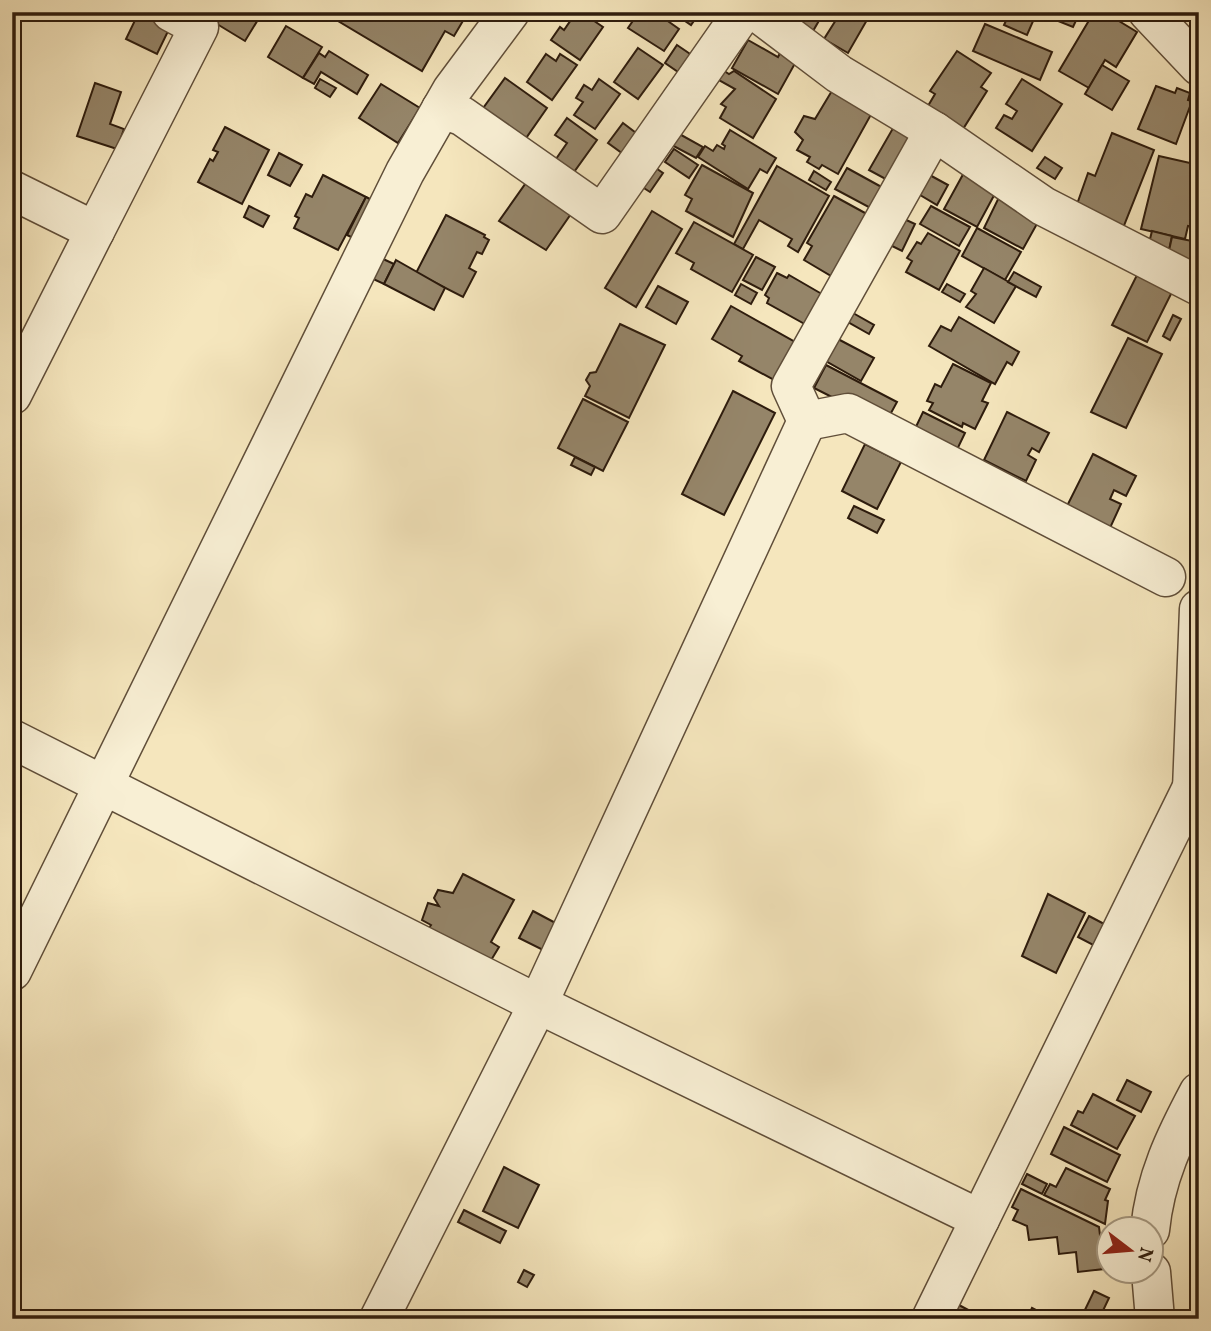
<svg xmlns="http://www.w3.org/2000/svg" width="1211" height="1331" font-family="Vollkorn,serif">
<rect width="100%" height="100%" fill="#f5e6bd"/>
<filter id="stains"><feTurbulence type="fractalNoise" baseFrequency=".00286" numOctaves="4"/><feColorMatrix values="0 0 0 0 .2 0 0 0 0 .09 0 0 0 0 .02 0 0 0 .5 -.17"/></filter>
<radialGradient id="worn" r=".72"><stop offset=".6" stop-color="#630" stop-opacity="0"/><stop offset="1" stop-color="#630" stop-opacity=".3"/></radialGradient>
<g fill="#958569" stroke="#2e1c0d" stroke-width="2">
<path d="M139 12 171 25 157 54 126 39Z"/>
<path d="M224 12H250L259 18 245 41 217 24Z"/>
<path d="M323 12H464L467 14 454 36 445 31 422 71Z"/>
<path d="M581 12 603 27 580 60 551 40 560 27 564 30 573 17 576 19Z"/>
<path d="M639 12H655L679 29 664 51 628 28Z"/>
<path d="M672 12H700L691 25Z"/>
<path d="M782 12H824L813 31Z"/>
<path d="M841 12 871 13 848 53 824 39Z"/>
<path d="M1010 12H1037L1027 35 1004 25Z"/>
<path d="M1056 12H1080L1073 27 1053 19Z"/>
<path d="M1094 12H1104L1137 32 1116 67 1105 60 1089 88 1059 71Z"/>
<path d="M985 24 1052 52 1040 80 973 51Z"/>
<path d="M286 26 322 47 303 78 268 57Z"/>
<path d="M748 40 778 57 782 49 798 58 778 94 732 68Z"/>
<path d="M677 45 696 58 684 76 665 63Z"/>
<path d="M638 48 663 65 638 99 614 82Z"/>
<path d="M329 51 368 75 357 94 321 72 314 84 303 78 319 53 325 57Z"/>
<path d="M957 51 991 73 981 87 987 91 963 129 928 106 935 94 930 91Z"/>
<path d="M546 54 556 61 560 54 577 65 552 100 527 82Z"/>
<path d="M1102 65 1129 81 1112 110 1085 94Z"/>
<path d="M721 69 729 74 734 71 776 99 753 138 720 118 726 107 721 104 735 89 715 78Z"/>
<path d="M505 78 547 108 524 141 481 111Z"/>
<path d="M320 79 336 88 330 97 315 88Z"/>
<path d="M599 79 620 94 595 129 574 115 583 102 576 98 584 85 592 90Z"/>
<path d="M1022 79 1062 104 1032 151 996 128 1004 115 1012 119 1017 111 1006 104Z"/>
<path d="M95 83 121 92 110 124 124 129 117 149 77 136Z"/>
<path d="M381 84 420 108 398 143 359 118Z"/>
<path d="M1156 86 1175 93 1177 88 1190 93 1188 100 1192 101 1176 144 1138 129Z"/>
<path d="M833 89 873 111 838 174 822 165 819 169 807 162 810 157 797 150 803 140 795 132 804 116 815 119Z"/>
<path d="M567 118 597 140 574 172 556 159 567 143 555 135Z"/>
<path d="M623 123 640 136 626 156 608 143Z"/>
<path d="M896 123 917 135 891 182 869 170Z"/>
<path d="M225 127 269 150 242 204 198 182 210 159 213 161 218 152 213 150Z"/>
<path d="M730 130 776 158 767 173 760 169 748 189 698 157 705 146 713 151 717 145 724 149 725 146 722 144Z"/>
<path d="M674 131 703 147 696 158 668 143Z"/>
<path d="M1112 133 1154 150 1121 233 1075 210 1088 173 1095 176Z"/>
<path d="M674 149 698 165 689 178 665 162Z"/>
<path d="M279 153 302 165 290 186 268 175Z"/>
<path d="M1159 156 1199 165 1196 190 1199 191V205L1193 227 1188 226 1185 239 1141 229Z"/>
<path d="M1045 157 1062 168 1055 179 1037 168Z"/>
<path d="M650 164 663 173 650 192 636 183Z"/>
<path d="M702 165 753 193 733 237 686 211 692 199 685 195Z"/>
<path d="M777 166 829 196 798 252 788 246 792 239 759 220 743 249 734 244Z"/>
<path d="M847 168 887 190 876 211 835 189Z"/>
<path d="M966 169 998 188 977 227 944 209Z"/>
<path d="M814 171 831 182 826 190 809 180Z"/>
<path d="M926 173 948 185 937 205 915 192Z"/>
<path d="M323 175 366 197 338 250 294 228 299 218 295 216 306 194 312 197Z"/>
<path d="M528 180 573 211 546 250 499 221Z"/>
<path d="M1004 187 1038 222 1023 249 984 228Z"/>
<path d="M834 196 876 219 843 283 804 260 812 246 807 243Z"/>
<path d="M366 197 378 203 359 241 347 235Z"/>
<path d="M249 206 269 216 263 227 244 217Z"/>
<path d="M931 206 970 227 959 246 920 224Z"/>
<path d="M652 211 682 229 636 307 605 288Z"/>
<path d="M446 215 485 235 484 237 489 240 482 254 477 252 469 268 476 272 463 297 416 273Z"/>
<path d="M902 218 915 224 902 251 888 244Z"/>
<path d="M694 222 753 255 732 292 691 269 694 263 676 253Z"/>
<path d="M977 228 1021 252 1005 280 962 256Z"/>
<path d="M1152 231 1172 236 1168 255 1147 251Z"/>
<path d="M928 233 960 251 939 290 906 272 912 261 907 258 917 242 921 244Z"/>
<path d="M1172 237 1197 242 1193 264 1168 255Z"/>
<path d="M756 257 775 267 762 290 743 280Z"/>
<path d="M381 258 394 264 384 284 371 278Z"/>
<path d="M396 260 445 288 434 310 384 284Z"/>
<path d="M984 268 1016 286 994 323 966 307 976 294 971 291Z"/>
<path d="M1014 272 1041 287 1036 297 1008 282Z"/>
<path d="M777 273 787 278 789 275 827 297 810 327 767 303 769 298 765 295Z"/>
<path d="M1137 275 1172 292 1147 342 1112 325Z"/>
<path d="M741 284 757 293 751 304 735 295Z"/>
<path d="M947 284 965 294 960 302 942 292Z"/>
<path d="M658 286 688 302 676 324 646 307Z"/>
<path d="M731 306 795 342 774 380 739 361 742 356 712 339Z"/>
<path d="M853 313 874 325 869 334 848 322Z"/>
<path d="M1173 315 1181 319 1170 340 1163 336Z"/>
<path d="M959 317 1019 352 1012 365 1007 362 995 384 929 346 941 326 951 331Z"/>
<path d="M620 324 665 345 629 418 585 396 590 386 586 380 590 373 596 372Z"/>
<path d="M836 338 874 358 861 381 824 360Z"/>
<path d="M1128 338 1162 354 1126 428 1091 412Z"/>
<path d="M953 364 991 383 982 401 988 403 975 429 963 423 962 427 929 410 933 403 927 401 935 384 941 387Z"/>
<path d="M826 365 897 402 885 424 814 388Z"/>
<path d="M733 391 775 413 724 515 682 494Z"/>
<path d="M583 399 628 422 603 471 558 448Z"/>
<path d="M923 412 965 433 952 460 913 433Z"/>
<path d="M1007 412 1049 433 1039 452 1032 448 1028 455 1036 460 1026 481 984 460Z"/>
<path d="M865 444 901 462 877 509 842 491Z"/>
<path d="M1093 454 1136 476 1126 496 1114 490 1110 499 1121 504 1110 528 1067 506Z"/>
<path d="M575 457 595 467 591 475 571 465Z"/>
<path d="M854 506 884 520 877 533 848 518Z"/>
<path d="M463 874 514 900 491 942 499 947 490 962 429 928 431 925 422 920 428 903 439 906 434 898 438 890 453 893Z"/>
<path d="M1048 894 1085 913 1056 973 1022 956Z"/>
<path d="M533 911 563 927 549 953 519 938Z"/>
<path d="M1089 916 1108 926 1097 947 1078 937Z"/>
<path d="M1127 1080 1151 1092 1141 1112 1117 1100Z"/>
<path d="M1093 1094 1135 1116 1117 1149 1071 1125 1078 1111 1083 1113Z"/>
<path d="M1064 1127 1120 1155 1107 1182 1051 1154Z"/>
<path d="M504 1167 539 1185 518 1228 483 1211Z"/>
<path d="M1066 1168 1110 1189 1105 1200 1108 1201 1105 1224 1044 1195 1050 1184 1056 1187Z"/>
<path d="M1027 1174 1047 1184 1042 1194 1022 1184Z"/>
<path d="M1021 1189 1099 1227 1104 1269 1078 1272 1076 1252 1059 1254 1057 1237 1029 1240 1027 1226 1013 1220 1018 1210 1012 1207Z"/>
<path d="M464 1210 506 1231 500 1243 458 1222Z"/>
<path d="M524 1270 534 1275 527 1287 518 1282Z"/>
<path d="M1094 1291 1109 1298 1099 1319 1083 1314Z"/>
<path d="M957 1304 974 1313 971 1319H950Z"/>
<path d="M1032 1308 1053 1319H1027Z"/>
</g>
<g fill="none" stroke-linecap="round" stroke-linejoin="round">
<defs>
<g id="minor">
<path d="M757 12 839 74 934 131 1043 206 1199 286"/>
<path d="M1148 12 1199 66"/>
<path d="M441 109 462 116 602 214 743 12"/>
<path d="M12 190 95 231 199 27 171 12"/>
<path d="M12 395 95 231"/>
<path d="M807 421 848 413 1166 577"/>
<path d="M12 739 538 1004 980 1219"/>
<path d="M1192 790 1199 609"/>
<path d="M12 971 405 172 452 90 510 12"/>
<path d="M1150 1230C1155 1178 1175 1137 1199 1092"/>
<path d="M1151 1272 1155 1319"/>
<path d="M379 1319 538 1004 807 421 791 386 934 131"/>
<path d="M931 1319 1199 773"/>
</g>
</defs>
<use href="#minor" stroke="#604e39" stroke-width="41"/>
<use href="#minor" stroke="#f8efd4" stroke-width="38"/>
</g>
<rect width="1211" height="1331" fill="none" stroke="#f5e6bd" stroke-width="42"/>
<rect x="14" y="14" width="1183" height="1303" fill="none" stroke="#2e1c0d" stroke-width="3.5"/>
<rect x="21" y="21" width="1169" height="1289" fill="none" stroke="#2e1c0d" stroke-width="2"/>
<g transform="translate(1130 1250) rotate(106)"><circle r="33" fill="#f8efd4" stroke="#a79b84" stroke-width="2"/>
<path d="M0-5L12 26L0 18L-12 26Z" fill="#8f2418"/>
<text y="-10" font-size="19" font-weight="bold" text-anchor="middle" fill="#2e1c0d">N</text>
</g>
<rect width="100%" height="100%" filter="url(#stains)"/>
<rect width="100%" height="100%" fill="url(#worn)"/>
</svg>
